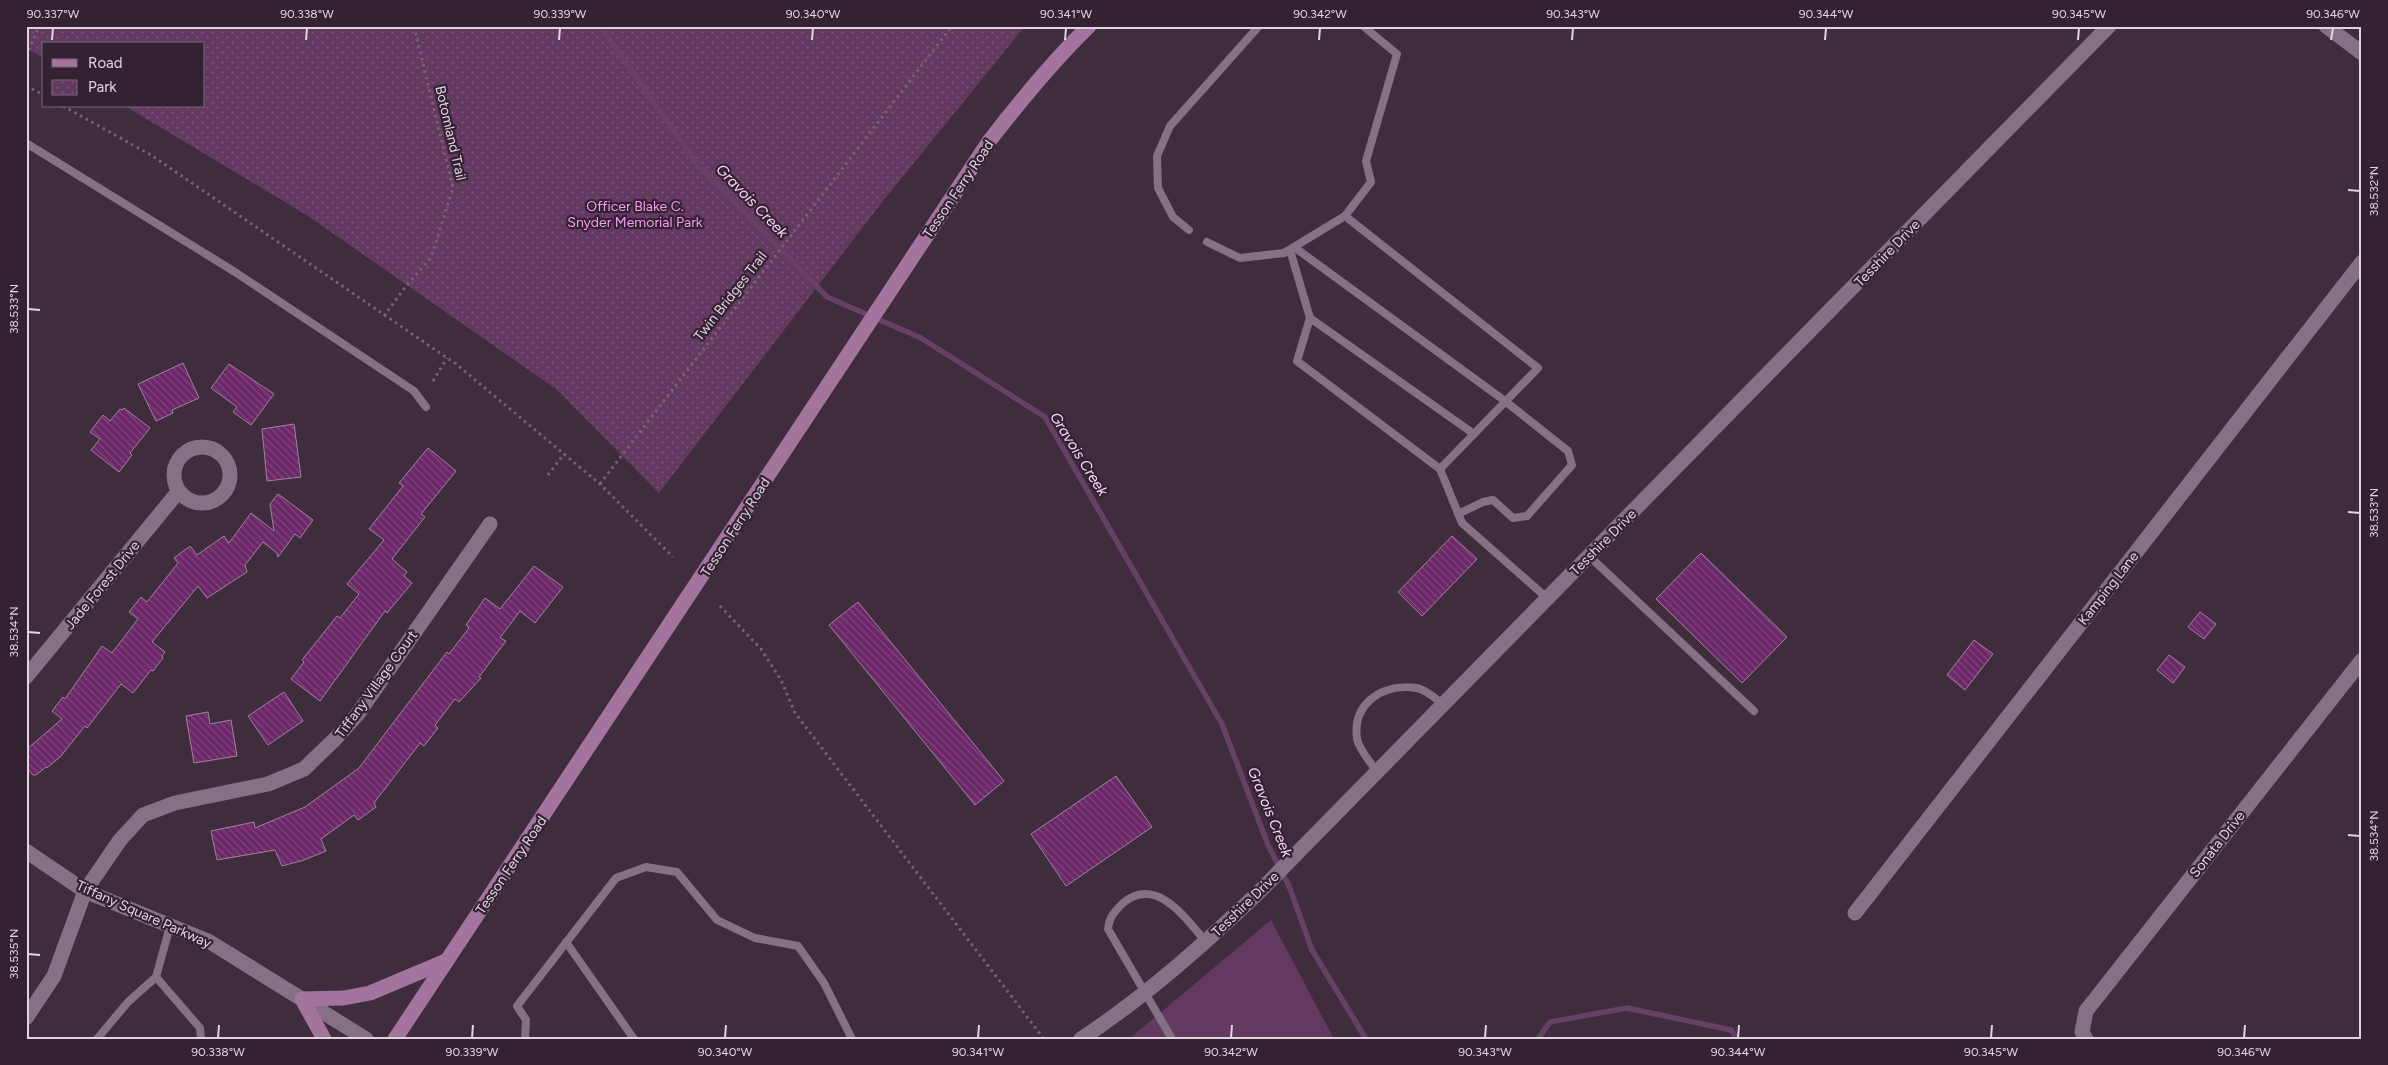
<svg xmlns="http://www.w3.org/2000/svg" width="2388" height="1065" font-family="Figtree,sans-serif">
<defs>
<pattern id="park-dots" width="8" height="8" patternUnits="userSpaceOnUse" patternTransform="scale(1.25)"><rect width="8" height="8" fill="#633961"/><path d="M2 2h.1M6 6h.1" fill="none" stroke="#795577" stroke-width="1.8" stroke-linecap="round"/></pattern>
<pattern id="building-back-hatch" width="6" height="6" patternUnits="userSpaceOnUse" patternTransform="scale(1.25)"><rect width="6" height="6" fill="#6c2769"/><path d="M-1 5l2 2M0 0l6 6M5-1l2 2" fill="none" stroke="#81457e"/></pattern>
</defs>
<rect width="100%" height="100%" fill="#3f2c3d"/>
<path fill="url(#park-dots)" d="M26 26H1025L883 201 659 493 556 389 308 216 125 106H204V44H44V58L26 48Z"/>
<path fill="#633961" d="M1271 920 1334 1039H1129Z"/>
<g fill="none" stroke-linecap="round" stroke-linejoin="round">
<g stroke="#674066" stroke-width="5.5">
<path d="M600 26 696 162 827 297 921 338 1045 417 1222 724 1268 845 1289 886 1312 950 1366 1039"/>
<path d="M1538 1039 1550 1022 1627 1008 1731 1030 1737 1039"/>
</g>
</g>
<g fill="url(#building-back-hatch)" stroke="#9d869b">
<path d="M183 363 199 398 172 410 173 413 156 421 138 384Z"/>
<path d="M229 364 274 394 251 425 233 412 237 407 211 388Z"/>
<path d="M124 408 150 428 130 453 132 455 119 472 91 450 100 439 90 432 103 415 110 421 120 409 122 410Z"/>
<path d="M294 424 301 477 267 481 262 429Z"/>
<path d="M428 448 456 471 421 514 425 517 392 559 407 572 404 576 412 583 387 613 385 611 320 701 291 679 304 662 302 660 337 616 340 618 359 594 347 584 384 540 369 529 403 486 399 483Z"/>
<path d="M278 494 313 520 300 538 295 534 278 557 277 553 263 542 245 565 247 572 207 598 198 586 152 642 165 652 162 656 163 658 153 671 151 670 133 693 121 684 87 728 85 726 61 756 47 768 46 767 36 775H33L26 767V750L62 719 52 711 63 697 65 699 102 646 112 653 138 619 129 612 141 597 147 602 178 563 174 558 190 546 197 555 224 536 229 543 251 513 274 531 270 504Z"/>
<path d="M1452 536 1477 559 1422 616 1398 592Z"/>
<path d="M1701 553 1787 637 1742 683 1656 599Z"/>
<path d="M534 566 563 587 535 623 520 611 500 638 506 641 479 677 481 678 459 702 455 699 435 725 438 728 424 746 420 743 374 803 376 807 358 820 354 815 321 839 326 851 304 860 282 866 275 850 217 860 211 831 254 822 255 828 305 807 359 768 447 652 449 654 469 628 466 625 485 598 500 609Z"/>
<path d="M858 602 1004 781 975 805 829 625Z"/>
<path d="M2200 612 2216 624 2204 639 2188 627Z"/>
<path d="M1974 640 1993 654 1965 690 1947 675Z"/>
<path d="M2169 655 2185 667 2173 683 2157 670Z"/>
<path d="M284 692 303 721 268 745 248 716Z"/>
<path d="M208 712 210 724 231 720 237 756 194 763 186 716Z"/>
<path d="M1116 776 1152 827 1066 886 1031 834Z"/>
</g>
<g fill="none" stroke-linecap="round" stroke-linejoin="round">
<g stroke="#756473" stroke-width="3" stroke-dasharray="2.5 4" stroke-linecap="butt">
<path d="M26 56 39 26"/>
<path d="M26 86 44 95"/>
<path d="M63 106 151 155 456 364 600 484 673 557"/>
<path d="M384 316 406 286 431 258 453 188 414 26"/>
<path d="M433 381 447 358"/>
<path d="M548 475 564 454"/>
<path d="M600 484 952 26"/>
<path d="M720 606 761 649 781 680 795 713 1044 1039"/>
</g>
<g stroke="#867084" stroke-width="8">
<path d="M26 143 235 272 414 391 426 407"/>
<path d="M1345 216 1538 368 1440 469"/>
<path d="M1189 230 1173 217 1158 188 1157 156 1170 126 1259 26"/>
<path d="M1207 242 1240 258 1284 253 1345 216 1371 182 1366 161 1397 54 1363 26"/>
<path d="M1294 247 1505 401 1568 451 1572 465 1527 516 1513 518 1493 500 1483 502 1458 514"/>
<path d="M1290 250 1310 318 1297 361 1440 469 1462 523 1547 598"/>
<path d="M1310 318 1474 434"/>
<path d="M1589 556 1754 711"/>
<path d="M1377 772C1371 763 1359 749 1357 739 1352 702 1384 683 1417 688 1425 689 1436 699 1443 704"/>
<path d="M566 942 634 1039"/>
<path d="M156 977 200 1028 201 1039"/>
<path d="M97 1039 128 1002 156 977 170 926"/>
<path d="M525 1039 526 1020 517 1006 616 878 646 867 677 872 717 920 755 938 798 946 824 983 852 1039"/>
<path d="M1172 1039 1108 929C1109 917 1115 911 1123 903 1157 875 1186 919 1206 942"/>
</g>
<g stroke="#867084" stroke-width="15">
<circle cx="202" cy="475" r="28"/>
<path d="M26 677 178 492"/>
<path d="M26 851 85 891 210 942 366 1039"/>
<path d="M1855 913 2362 262"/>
<path d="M26 1018 54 976 85 891 120 840 143 815 175 803 268 784 304 769 336 738 357 715 490 524"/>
<path d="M2086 1039 2082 1032 2086 1011 2362 660"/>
</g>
<g stroke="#867084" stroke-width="15">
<path d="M2326 26 2362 53"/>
<path d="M1081 1039C1146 996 1203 945 1259 892L2109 26"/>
</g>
<g stroke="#a2749e" stroke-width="15">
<path d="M324 1039 302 999 344 998 370 993 446 961"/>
<path d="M395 1039 990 140C1021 100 1052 62 1089 26"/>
</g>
</g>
<path fill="none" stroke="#e0d4df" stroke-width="2" d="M52 40 53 28M306 40 307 28M559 40 560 28M812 40 813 28M1065 40 1066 28M1319 40 1320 28M1572 40 1573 28M1825 40 1826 28M2078 40 2079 28M2331 40 2333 28M2348 190 2360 191M28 309 40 310M2348 512 2360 513M28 632 40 633M2348 835 2360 836M28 954 40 955M218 1038 219 1025M472 1038 473 1025M725 1038 726 1025M978 1038 979 1025M1231 1038 1232 1025M1485 1038 1486 1025M1738 1038 1739 1025M1991 1038 1992 1025M2244 1038 2245 1025"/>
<g text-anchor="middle" stroke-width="4.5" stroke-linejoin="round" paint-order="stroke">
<g font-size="14" fill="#e0d4df" stroke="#342233">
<text transform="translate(451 133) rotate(77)" y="5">Botomland Trail</text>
<text transform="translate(958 189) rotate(-56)" y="5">Tesson Ferry Road</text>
<text transform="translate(1887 253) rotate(-46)" y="5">Tesshire Drive</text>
<text transform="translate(730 296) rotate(-52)" y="5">Twin Bridges Trail</text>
<text transform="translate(735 527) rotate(-57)" y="5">Tesson Ferry Road</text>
<text transform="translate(1603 542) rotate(-45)" y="5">Tesshire Drive</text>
<text transform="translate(102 585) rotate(-51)" y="5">Jade Forest Drive</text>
<text transform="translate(2108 588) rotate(-52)" y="5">Kamping Lane</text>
<text transform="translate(376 684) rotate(-54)" y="5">Tiffany Village Court</text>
<text transform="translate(2217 844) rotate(-52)" y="5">Sonata Drive</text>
<text transform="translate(511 865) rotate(-56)" y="5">Tesson Ferry Road</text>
<text transform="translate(1245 904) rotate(-44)" y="5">Tesshire Drive</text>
<text transform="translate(144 914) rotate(24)" y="5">Tiffany Square Parkway</text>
</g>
<g font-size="14" fill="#fa9af4" stroke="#342233">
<text x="635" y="211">Officer Blake C.<tspan x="635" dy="16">Snyder Memorial Park</tspan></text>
</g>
<g font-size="15" font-style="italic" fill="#fdd6fa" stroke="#342233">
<text transform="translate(752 201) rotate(46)" y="5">Gravois Creek</text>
<text transform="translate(1079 454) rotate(58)" y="5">Gravois Creek</text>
<text transform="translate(1270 812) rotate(68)" y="5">Gravois Creek</text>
</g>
</g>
<rect width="2388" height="1065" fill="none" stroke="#342233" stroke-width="55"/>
<rect x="42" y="42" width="162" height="65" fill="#342233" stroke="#796978"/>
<rect x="52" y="59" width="25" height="8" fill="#a2749e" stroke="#796978"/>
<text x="88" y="68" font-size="15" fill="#e0d4df">Road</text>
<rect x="52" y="80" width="25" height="15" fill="url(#park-dots)" stroke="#796978"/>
<text x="88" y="92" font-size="15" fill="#e0d4df">Park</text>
<rect x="28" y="28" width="2332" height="1010" fill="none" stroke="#e0d4df" stroke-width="2"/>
<g font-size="12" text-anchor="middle" fill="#e0d4df">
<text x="53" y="18">90.337°W</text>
<text x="307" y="18">90.338°W</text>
<text x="560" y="18">90.339°W</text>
<text x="813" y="18">90.340°W</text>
<text x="1066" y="18">90.341°W</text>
<text x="1320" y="18">90.342°W</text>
<text x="1573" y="18">90.343°W</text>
<text x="1826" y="18">90.344°W</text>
<text x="2079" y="18">90.345°W</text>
<text x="2333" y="18">90.346°W</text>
<text transform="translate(2374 191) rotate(-90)" y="4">38.532°N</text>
<text transform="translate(14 309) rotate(-90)" y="4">38.533°N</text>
<text transform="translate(2374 513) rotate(-90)" y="4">38.533°N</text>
<text transform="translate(14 632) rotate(-90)" y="4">38.534°N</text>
<text transform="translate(2374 836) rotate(-90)" y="4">38.534°N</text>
<text transform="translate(14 954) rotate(-90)" y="4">38.535°N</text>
<text x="218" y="1056">90.338°W</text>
<text x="472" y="1056">90.339°W</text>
<text x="725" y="1056">90.340°W</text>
<text x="978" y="1056">90.341°W</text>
<text x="1231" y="1056">90.342°W</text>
<text x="1485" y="1056">90.343°W</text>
<text x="1738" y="1056">90.344°W</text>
<text x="1991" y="1056">90.345°W</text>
<text x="2244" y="1056">90.346°W</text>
</g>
</svg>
